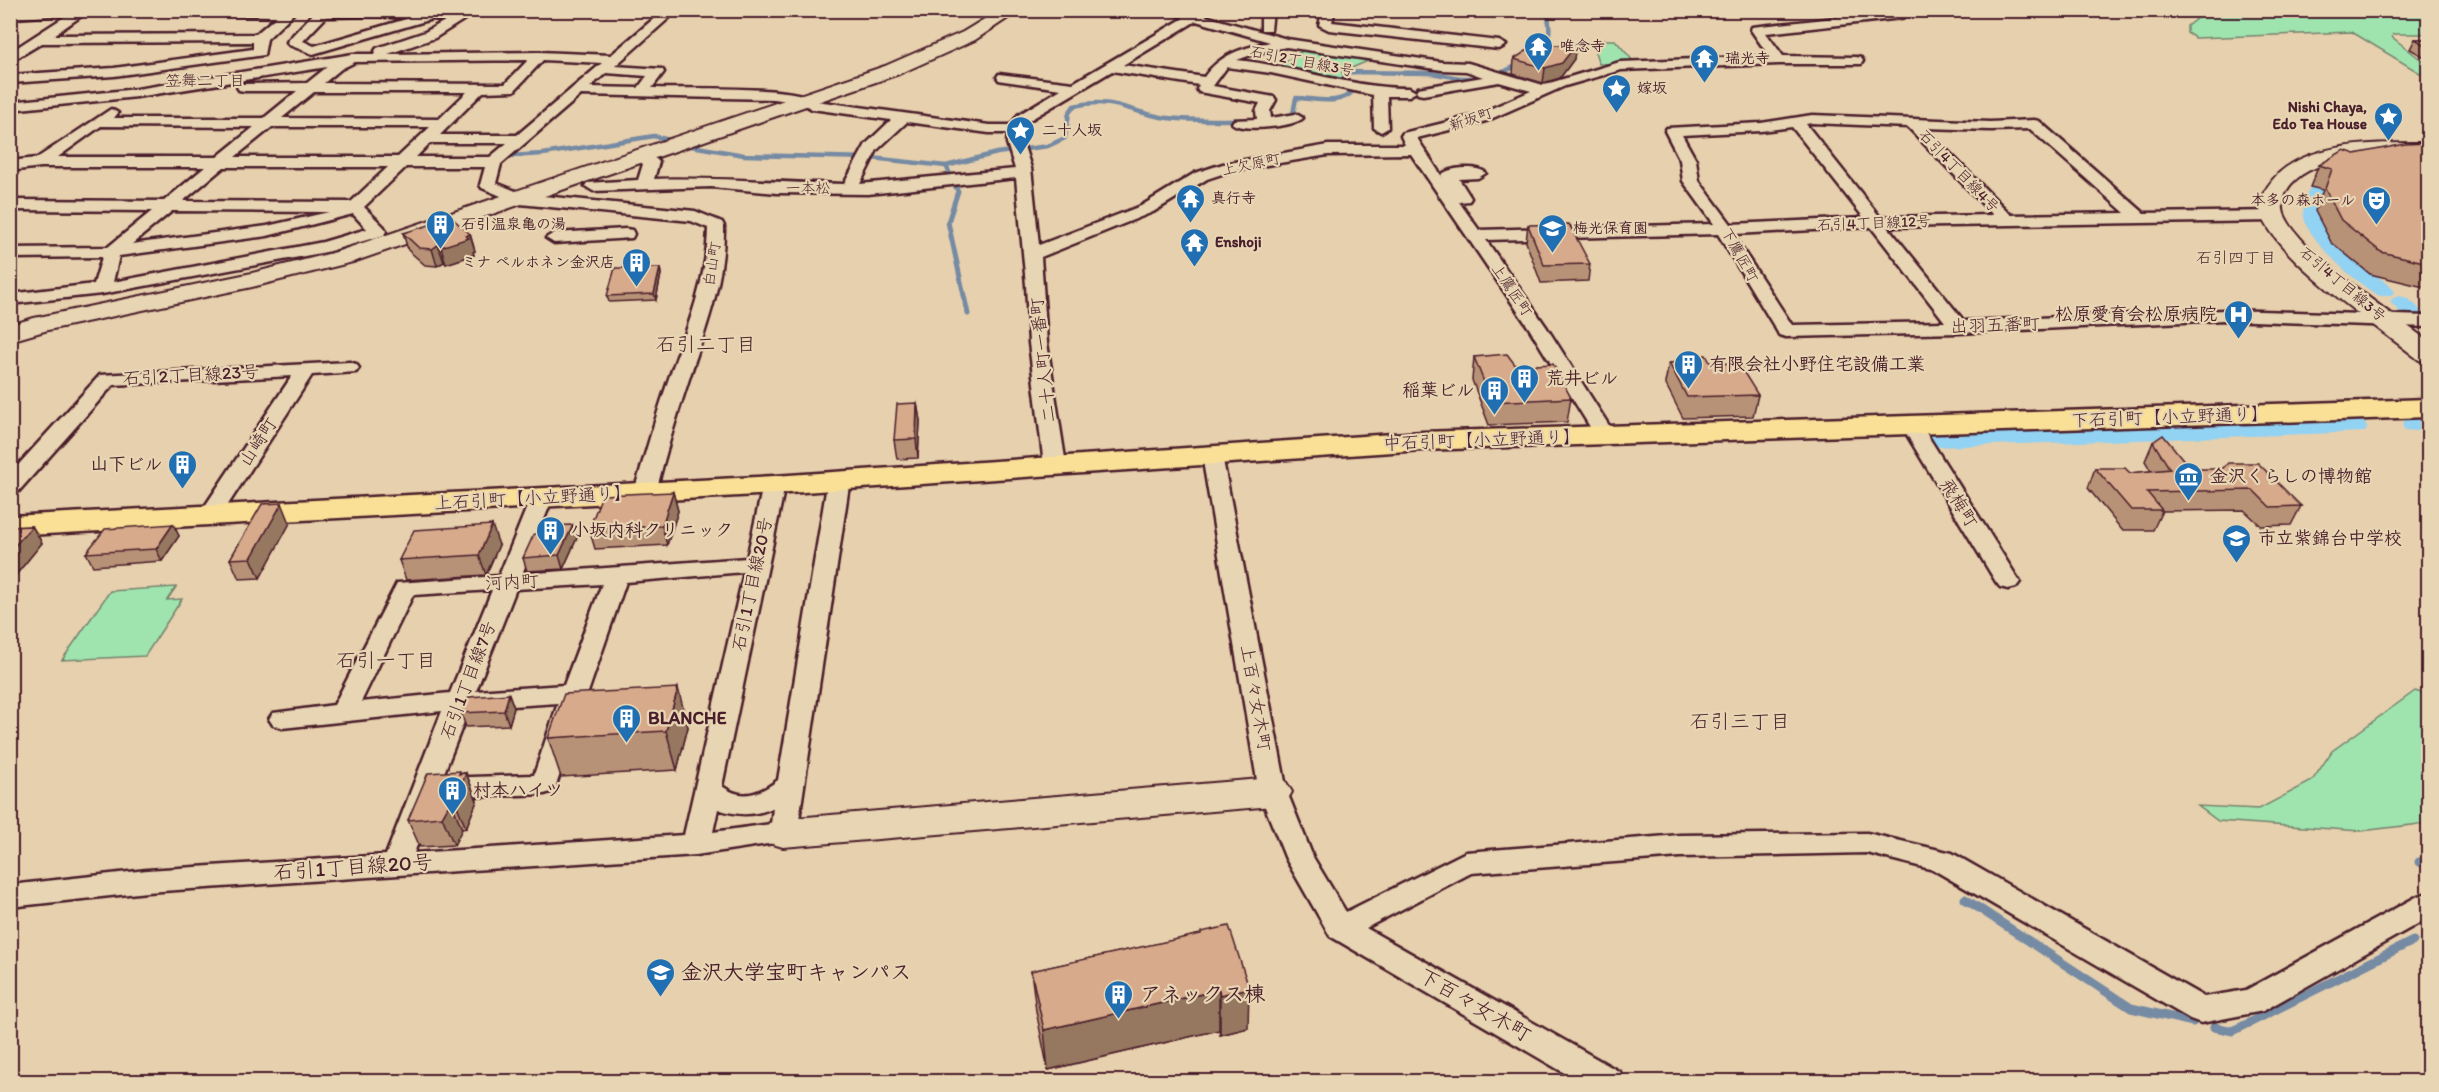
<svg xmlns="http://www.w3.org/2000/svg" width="2439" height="1092" font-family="Itim,'Klee One',sans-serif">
<rect width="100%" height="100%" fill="#e7d0ad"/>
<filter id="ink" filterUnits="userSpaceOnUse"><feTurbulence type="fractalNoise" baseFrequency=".0167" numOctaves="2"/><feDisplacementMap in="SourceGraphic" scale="12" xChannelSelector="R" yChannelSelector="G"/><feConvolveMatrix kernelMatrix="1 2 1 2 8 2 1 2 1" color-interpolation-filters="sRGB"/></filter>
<g filter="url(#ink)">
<g fill="#9fe4af" stroke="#74826d" stroke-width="1.5">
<path d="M2212 11H2428V29L2422 34H2393L2392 37 2428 65V78L2352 32 2195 38 2187 33V26L2201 15Z"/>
<path d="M1591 40H1615L1635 63 1599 64Z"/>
<path d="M1307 48 1375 58 1342 72 1344 83 1276 68Z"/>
<path d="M176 587 167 600 182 599 145 656 62 660 110 591Z"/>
<path d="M2415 691 2428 695V823L2361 831 2218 821 2198 806 2259 809 2312 781 2332 751Z"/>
</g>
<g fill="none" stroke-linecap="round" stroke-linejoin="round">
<g stroke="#758aa3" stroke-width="4.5">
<path d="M1541 51C1552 38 1550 26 1547 10"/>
<path d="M1497 75 1522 63"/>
<path d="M1351 86 1346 82 1344 72 1431 73 1460 78H1481"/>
<path d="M1285 118 1293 114 1296 98C1316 98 1339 107 1354 90"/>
<path d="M52 157H164"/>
<path d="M478 158 543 154 654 136 691 146 744 155 871 158 946 166 997 153 1048 146 1065 138 1069 113 1074 106C1112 97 1127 111 1161 117 1189 122 1225 119 1254 120"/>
<path d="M946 166 955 184"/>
</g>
<path stroke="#758aa3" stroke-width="5" d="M954 183 958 191 948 222 968 314"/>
<g stroke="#758aa3" stroke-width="9">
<path d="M2419 862 2428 861"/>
<path d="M1965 899 2131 1008 2193 1022"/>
<path d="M2214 1027 2233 1031 2413 941"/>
</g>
<g fill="#92d2f3" fill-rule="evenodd">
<path d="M2318 184 2324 185 2326 189C2325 193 2322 198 2321 202 2313 235 2370 270 2392 287L2394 291 2392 295C2387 296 2383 297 2378 295 2357 284 2308 240 2304 217 2302 205 2306 195 2312 185Z"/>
<path d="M2400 296C2409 298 2416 304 2421 312L2418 316H2404L2390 302 2393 298Z"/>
<path d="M2419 419 2427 420 2428 423 2427 430 2419 431 2405 430 2402 425 2405 420Z"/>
<path d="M2357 421 2365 422 2368 427 2365 432 1934 447 1926 445 1923 440 1926 435 1934 433Z"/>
</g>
<defs>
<g id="street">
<path d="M75 10H90L54 35 256 34 277 16 162 14 156 10H297L267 39 264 55 114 76 10 83V75L114 68 253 49V42L42 43 10 62V52Z"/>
<path d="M317 10H417L422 14 432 11 455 15 463 10H479L435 38 388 54 539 52 611 55 664 10H678L615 66 662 69 664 72 652 88C682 89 800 85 816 101L989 125H1011L1018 115 1061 89 1004 81 999 80 997 77 999 74 1073 83 1184 18 1165 10 1193 12 1212 10 1205 16 1287 39 1442 62 1468 63 1543 85 1620 62 1769 56 1751 30 1752 27 1906 10 1908 14 1902 18 1766 33 1783 56 1856 57 1861 58 1863 61 1861 64H1779L1621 70 1565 86 1486 121 1417 138 1444 180 1441 175C1449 167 1478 165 1486 173L1478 178 1459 179 1471 198 1469 201 1459 202 1479 230 1714 224 1683 181 1680 160 1665 131 1667 128 1761 123 1812 115 1990 122 2034 120 2039 121 2144 213 2274 211 2282 216 2274 221 1888 227 1964 321 2224 310 2428 316V327L2224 320 1959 333 1786 337 1779 335 1777 331 1718 234 1486 240 1547 328 1615 435 1612 439H1598L1595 435 1529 328 1411 154 1328 155 1231 171 1207 179 1153 212 1041 257 1047 343 1066 465 1062 469 1055 471 1048 469 1044 465 1029 343 1026 285 1016 178 868 194 777 193 711 187 593 191 585 186 587 183 638 180 643 164 632 157 640 152 656 159 659 162 654 179C718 177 780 183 844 184L866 144 891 120 812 109 802 103 774 99 581 95 501 164 496 183 523 194 695 211 722 222 724 226C725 281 705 330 688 382 676 418 665 455 656 492L653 497 645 498 637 497 634 492C645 454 656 416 669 378 687 329 707 281 708 228L691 221 520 204 482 188 480 185 485 167H406L364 207 384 227 386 231 384 235 326 252 102 294 10 304V294L94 284 102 257 10 258V248L108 247 152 211 10 210V200L164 201 205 167H41L10 171V161L37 158 111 109 118 113 114 118H264L297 91H244L239 90 237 87 239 84 307 83 327 67 137 97 10 110V102L137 89 353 54H377L375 51 377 48 425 32 445 21 432 19 313 54 289 45 287 42 289 39ZM374 16 410 18 314 46 303 41 326 17ZM1196 21 1270 42C1243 48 1220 54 1204 77L1123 65ZM1286 47 1442 70 1466 71 1483 77 1418 88 1416 91 1418 94 1423 95 1499 82 1531 91 1476 115 1403 133 1401 136 1405 145H1328L1223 164 1195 173 1141 206 1039 245 1031 168 1023 143 1022 129 1028 121 1112 71 1199 85 1197 89 1199 92 1260 103 1256 111 1257 119 1234 120 1232 123C1241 132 1294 127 1303 118L1296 114 1271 118 1270 111 1276 100 1274 97 1213 86 1227 67 1271 73 1373 95 1374 128 1381 132 1388 128 1387 96H1409L1416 92 1409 88C1350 88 1295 66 1237 60L1254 54ZM528 60 505 84 324 83 341 69 355 62ZM543 60 602 63 517 135H440L483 92 514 91ZM606 73 647 76 638 88 590 87ZM314 92H467L439 119 282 118ZM907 122 989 133H1008L1007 143 1015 169 860 184 877 150ZM1812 123 1908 127 1993 215 1880 217 1806 124ZM101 126 254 127 217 157H58ZM272 127H430L398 157H235ZM1792 127 1864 218 1731 224 1699 181 1696 160 1682 135 1761 131ZM1925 128 1990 130 2030 129 2125 213 2011 215ZM430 143H507L490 157H416ZM224 167H388L351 202 183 201ZM172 211 329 212 267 226 132 244ZM353 214 367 229 323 242 113 282 119 256 267 236ZM1871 227 1945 322 1792 325 1735 238V234Z"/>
<path d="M1261 10H1273L1271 30H1261Z"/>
<path d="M1323 10H1335L1332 22 1499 41 1506 45 1499 49 1329 30 1319 25Z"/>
<path d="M1416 10H1505L1506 12 1500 16 1422 14Z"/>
<path d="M626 229 632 230 634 234 632 238 554 243 546 238 554 233Z"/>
<path d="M349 362 356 364 359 368 356 372 312 375 218 520 210 522 202 520 199 515 292 376 113 385 18 492 10 493V474L100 375Z"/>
<path d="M1911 419 1918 421 1921 425 2020 582 2016 587 2008 589 2000 587 1996 582 1901 425 1904 421Z"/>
<path d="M1212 449 1219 451 1222 455 1287 792 1313 857 1346 912 1466 852 1680 835 1867 833 1952 853 2204 997 2246 990 2418 896 2428 893V918L2263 1011 2201 1023 2190 1019 1934 870 1867 853 1680 857 1471 873 1366 928 1620 1072 1625 1082H1580L1330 936 1286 859 1259 792 1202 455 1205 451Z"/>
<path d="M839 473 847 474 850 479 797 833 793 840 696 855 147 892 10 907V885L147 870 386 855 442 711 282 728 273 725 269 719 273 713 334 705 397 583 499 576 531 497 534 492 542 491 550 492 553 497 522 574 747 558 763 485 766 480 774 479 782 480 785 485 722 786C742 801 760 794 778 780L828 479 831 474ZM744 572 684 835 414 853 436 796 443 798 544 794 554 791 626 582ZM602 584 564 685 476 691 516 589ZM492 590 450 693 361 702 413 595ZM558 703 534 775 442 778 469 709ZM773 808 771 824 713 832 718 809C737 816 754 816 773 808Z"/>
</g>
<g id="secondary">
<path d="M10 10H69L61 15 10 19Z"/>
<path d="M999 10H1020L975 40 899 74 353 262 252 287 48 330 10 341V325L34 318 252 273 336 252 885 66 963 32Z"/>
<path d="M2428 143V155C2389 156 2310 152 2287 190 2283 197 2281 208 2285 216 2303 255 2393 314 2428 341V362L2419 360C2377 326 2282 263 2262 216 2257 205 2262 195 2268 186 2298 140 2378 143 2428 143Z"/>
<path d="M1273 778 1286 782 1292 792 1286 802 1273 806 783 847 769 843 764 833 769 823 783 819Z"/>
</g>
<path id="primary" d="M2428 399V417L1422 450 774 494 10 536V516L774 476 1422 432Z"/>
</defs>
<use href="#street" stroke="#4a1f2b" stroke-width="5"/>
<use href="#secondary" stroke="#4a1f2b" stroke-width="4"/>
<use href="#primary" stroke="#4a1f2b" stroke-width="5"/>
<use href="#street" fill="#e7d5b3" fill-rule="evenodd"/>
<use href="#secondary" fill="#e7d5b3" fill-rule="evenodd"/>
<use href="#primary" fill="#f9e096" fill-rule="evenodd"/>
</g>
<g fill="#b89277" stroke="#4a1f2b" stroke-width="1.5">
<path d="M2415 39H2428V59L2410 49Z"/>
<path d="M1540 45 1574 59 1560 78 1543 83 1513 74 1514 59Z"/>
<path d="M2428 143V288L2370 274 2331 242 2315 211 2323 190 2310 187 2319 165 2355 154Z"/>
<path d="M1528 225 1590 264 1588 281 1541 283 1526 242Z"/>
<path d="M403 233 470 234 475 251 473 252 474 255 446 264 444 262 437 266 425 265 408 250Z"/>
<path d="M660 268 661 274 656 300 609 302 607 296Z"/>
<path d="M1683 356 1711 364 1758 395 1753 416 1683 418 1665 383 1669 363 1681 362Z"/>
<path d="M1474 357 1516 366 1571 398 1567 422 1489 425 1472 380Z"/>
<path d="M917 403 920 421 918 458 897 459 894 440Z"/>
<path d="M2153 442 2191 469 2301 506 2291 525 2261 526 2244 510 2162 511 2153 530H2122L2088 488 2095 468 2130 473 2151 471 2145 461Z"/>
<path d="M673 492 678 511 667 545 595 549 589 529Z"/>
<path d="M290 523 260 578 239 579 230 559Z"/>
<path d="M173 524 179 536 162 561 93 566 86 553Z"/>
<path d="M573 525 577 538 563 569 527 571 523 558 537 534Z"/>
<path d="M32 526 42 543 15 576 10 577V527Z"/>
<path d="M499 545 486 575 406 580 399 560Z"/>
<path d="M509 694 514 708 509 725 466 727 461 713Z"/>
<path d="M688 727 677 770 561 777 548 738Z"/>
<path d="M461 773H466L477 801 466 828 462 829 454 845 420 847 408 820Z"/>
<path d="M1201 934 1248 1028 1220 1035 1219 1030 1048 1070 1036 1011 1031 971Z"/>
</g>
<g fill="#967761" stroke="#4a1f2b" stroke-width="1.5">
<path d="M1576 45 1574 59 1560 78 1543 83 1545 68Z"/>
<path d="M470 234 475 251 473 252 474 255 446 264 441 247Z"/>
<path d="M438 245 444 262 437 266 432 249Z"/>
<path d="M660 268 661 274 656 300 654 294Z"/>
<path d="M917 403 920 421 918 458 916 439Z"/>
<path d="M673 492 678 511 667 545 662 526Z"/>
<path d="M282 503 290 523 260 578 251 558Z"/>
<path d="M173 524 179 536 162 561 156 549Z"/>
<path d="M492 525 499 545 486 575 479 555Z"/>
<path d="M573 525 577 538 563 569 559 555Z"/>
<path d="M32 526 42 543 15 576 10 569V551Z"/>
<path d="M678 688 688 727 677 770 666 731Z"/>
<path d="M509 694 514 708 509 725 504 711Z"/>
<path d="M460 771 463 780 466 773 477 801 466 828 455 801Z"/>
<path d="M451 801 462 829 454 845 442 817Z"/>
<path d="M1249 988 1248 1028 1220 1035V995Z"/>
<path d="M1219 990V1030L1048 1070 1044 1030Z"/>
</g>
<g fill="#d6aa8a" stroke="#4a1f2b" stroke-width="1.5">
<path d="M2415 39H2428V47Z"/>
<path d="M1540 42V45H1576L1562 63 1545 68 1514 59Z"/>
<path d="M2428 143V263L2381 252 2341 220 2325 189 2332 169 2319 165 2344 150 2355 154 2405 144Z"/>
<path d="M452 218 470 234 466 236 469 238 441 247 438 245 432 249 419 248 403 233Z"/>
<path d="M1569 224 1590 264 1544 265 1528 225Z"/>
<path d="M615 268H660L654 294 607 296Z"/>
<path d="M1507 354 1516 366 1553 364 1571 398 1492 402 1474 357Z"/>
<path d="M1706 355 1711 364 1738 363 1758 395 1687 397 1669 363 1687 362 1683 356Z"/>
<path d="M917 403 916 439 894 440 897 404Z"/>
<path d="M2163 435 2191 469H2222L2228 463H2258L2301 506 2270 507 2253 490 2147 492 2162 510H2131L2095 468H2125L2130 473 2170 469 2153 442Z"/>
<path d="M673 492 662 526 589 529 602 495Z"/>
<path d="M282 503 251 558 230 559 262 504Z"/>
<path d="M173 524 156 549 86 553 105 529Z"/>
<path d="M492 525 479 555 399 560 414 530Z"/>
<path d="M573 525 559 555 523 558 534 534H537L542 526Z"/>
<path d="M32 526 10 551V527Z"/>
<path d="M678 688 666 731 548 738 564 694Z"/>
<path d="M509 694 504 711 461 713 469 697Z"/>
<path d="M460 771 459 774 466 773 455 801H451L442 817 408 820 428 773Z"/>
<path d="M1229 926 1249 988 1220 995 1219 990 1044 1030 1031 971 1201 934V932Z"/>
</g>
</g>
<defs>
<symbol id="temple-pin" viewBox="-11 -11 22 30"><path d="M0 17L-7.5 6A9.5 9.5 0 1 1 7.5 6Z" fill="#1f6fb2" stroke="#e7d5b3"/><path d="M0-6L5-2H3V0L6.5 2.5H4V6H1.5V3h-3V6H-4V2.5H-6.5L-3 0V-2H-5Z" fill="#fff"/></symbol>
<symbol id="sight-pin" viewBox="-11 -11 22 30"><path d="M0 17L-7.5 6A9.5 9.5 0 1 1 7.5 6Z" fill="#1f6fb2" stroke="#e7d5b3"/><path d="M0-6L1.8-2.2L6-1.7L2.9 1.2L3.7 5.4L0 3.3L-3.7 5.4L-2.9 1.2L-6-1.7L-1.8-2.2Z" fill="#fff"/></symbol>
<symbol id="theatre-pin" viewBox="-11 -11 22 30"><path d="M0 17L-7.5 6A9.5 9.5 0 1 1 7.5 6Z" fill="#1f6fb2" stroke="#e7d5b3"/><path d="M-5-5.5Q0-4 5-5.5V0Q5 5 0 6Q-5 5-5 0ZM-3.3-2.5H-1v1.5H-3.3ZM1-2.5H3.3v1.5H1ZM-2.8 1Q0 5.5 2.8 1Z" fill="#fff"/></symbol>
<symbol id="building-pin" viewBox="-11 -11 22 30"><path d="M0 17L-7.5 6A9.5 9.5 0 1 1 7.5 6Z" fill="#1f6fb2" stroke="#e7d5b3"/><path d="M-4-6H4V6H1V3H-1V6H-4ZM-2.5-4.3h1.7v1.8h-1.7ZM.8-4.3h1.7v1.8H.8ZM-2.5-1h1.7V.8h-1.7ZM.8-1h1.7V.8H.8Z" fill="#fff"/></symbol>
<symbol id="school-pin" viewBox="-11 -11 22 30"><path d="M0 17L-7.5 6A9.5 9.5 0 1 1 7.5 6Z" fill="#1f6fb2" stroke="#e7d5b3"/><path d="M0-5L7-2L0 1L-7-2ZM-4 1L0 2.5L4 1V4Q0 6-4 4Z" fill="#fff"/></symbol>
<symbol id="hospital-pin" viewBox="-11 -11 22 30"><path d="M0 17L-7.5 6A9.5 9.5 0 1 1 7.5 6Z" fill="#1f6fb2" stroke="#e7d5b3"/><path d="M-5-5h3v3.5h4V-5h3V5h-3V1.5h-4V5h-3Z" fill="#fff"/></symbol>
<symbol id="museum-pin" viewBox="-11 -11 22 30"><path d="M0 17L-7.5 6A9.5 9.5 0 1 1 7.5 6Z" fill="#1f6fb2" stroke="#e7d5b3"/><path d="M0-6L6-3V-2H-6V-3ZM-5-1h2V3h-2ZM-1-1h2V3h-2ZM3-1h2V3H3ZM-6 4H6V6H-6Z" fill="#fff"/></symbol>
<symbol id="university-pin" viewBox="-11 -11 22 30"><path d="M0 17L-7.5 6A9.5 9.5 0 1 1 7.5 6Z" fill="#1f6fb2" stroke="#e7d5b3"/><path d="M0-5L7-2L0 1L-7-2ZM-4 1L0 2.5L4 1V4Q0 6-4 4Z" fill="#fff"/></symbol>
</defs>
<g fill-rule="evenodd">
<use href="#temple-pin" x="1522" y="30" width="33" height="45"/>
<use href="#temple-pin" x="1688" y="42" width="33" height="45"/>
<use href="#sight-pin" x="1600" y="72" width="33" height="45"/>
<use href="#sight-pin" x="2372" y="100" width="33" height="45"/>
<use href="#sight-pin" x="1004" y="114" width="33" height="45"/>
<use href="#temple-pin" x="1174" y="182" width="33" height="45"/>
<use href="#theatre-pin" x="2360" y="184" width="33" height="45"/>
<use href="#building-pin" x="424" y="208" width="33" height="45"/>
<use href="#school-pin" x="1536" y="212" width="33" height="45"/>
<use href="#temple-pin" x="1178" y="226" width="33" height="45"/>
<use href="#building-pin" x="620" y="246" width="33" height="45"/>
<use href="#hospital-pin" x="2222" y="298" width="33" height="45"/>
<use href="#building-pin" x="1672" y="348" width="33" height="45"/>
<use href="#building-pin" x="1508" y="362" width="33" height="45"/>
<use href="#building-pin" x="1478" y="374" width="33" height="45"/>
<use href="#building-pin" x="166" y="448" width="33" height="45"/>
<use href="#museum-pin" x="2172" y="460" width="33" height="45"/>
<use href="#building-pin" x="534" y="514" width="33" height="45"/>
<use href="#school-pin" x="2220" y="522" width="33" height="45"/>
<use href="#building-pin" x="610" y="702" width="33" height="45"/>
<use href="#building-pin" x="436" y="774" width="33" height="45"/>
<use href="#university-pin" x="644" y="956" width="33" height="45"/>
<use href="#building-pin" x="1102" y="978" width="33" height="45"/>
</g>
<g text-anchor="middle" stroke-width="4.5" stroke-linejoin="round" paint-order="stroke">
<g font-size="15" font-weight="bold" fill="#4a1f2b" stroke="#e7d5b3" text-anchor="start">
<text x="1560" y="51">唯念寺</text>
<text x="1725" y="63">瑞光寺</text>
<text x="1637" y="93">嫁坂</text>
<text x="2367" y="112" text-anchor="end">Nishi Chaya,<tspan x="2367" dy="17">Edo Tea House</tspan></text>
<text x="1042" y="135">二十人坂</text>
<text x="1211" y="203">真行寺</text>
<text x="2355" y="205" text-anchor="end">本多の森ホール</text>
<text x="461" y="229">石引温泉亀の湯</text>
<text x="1573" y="233">梅光保育園</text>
<text x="1215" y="247">Enshoji</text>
<text x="615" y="267" text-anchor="end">ミナ ペルホネン金沢店</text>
</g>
<g font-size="15" fill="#4a1f2b" stroke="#e7d5b3">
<text transform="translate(1302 61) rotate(11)" y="5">石引2丁目線3号</text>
<text transform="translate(1471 119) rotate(-19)" y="5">新坂町</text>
<text transform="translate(1251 164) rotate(-12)" y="5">上欠原町</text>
<text transform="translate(1959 171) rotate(46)" y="5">石引4丁目線4号</text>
<text x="808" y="193">一本松</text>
<text transform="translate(1874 223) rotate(-2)" y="5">石引4丁目線12号</text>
<text transform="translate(1740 255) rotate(61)" y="5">下鷹匠町</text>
<text transform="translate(712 264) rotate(-81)" y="5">白山町</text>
<text transform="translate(2343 284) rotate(40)" y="5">石引4丁目線3号</text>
<text transform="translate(1512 290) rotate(56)" y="5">上鷹匠町</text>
</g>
<g font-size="16" fill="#4a1f2b" stroke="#e7d5b3">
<text x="205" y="86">笠舞二丁目</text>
<text x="2236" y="263">石引四丁目</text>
</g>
<g font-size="18" font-weight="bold" fill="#4a1f2b" stroke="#e7d5b3" text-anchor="start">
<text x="2217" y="320" text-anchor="end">松原愛育会松原病院</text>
<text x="1709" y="370">有限会社小野住宅設備工業</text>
<text x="1546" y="384">荒井ビル</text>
<text x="1474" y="396" text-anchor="end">稲葉ビル</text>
<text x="162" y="470" text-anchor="end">山下ビル</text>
<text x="2210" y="482">金沢くらしの博物館</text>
<text x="571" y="536">小坂内科クリニック</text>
<text x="2258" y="544">市立紫錦台中学校</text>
<text x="648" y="724">BLANCHE</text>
<text x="473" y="796">村本ハイツ</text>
</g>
<g font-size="18" fill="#4a1f2b" stroke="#e7d5b3">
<text transform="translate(1995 325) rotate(-2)" y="6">出羽五番町</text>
<text transform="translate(1043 360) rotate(-96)" y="6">二十人町一番町</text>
<text transform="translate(191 375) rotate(-3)" y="6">石引2丁目線23号</text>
<text transform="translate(2170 417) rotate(-2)" y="6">下石引町【小立野通り】</text>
<text transform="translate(1482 440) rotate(-2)" y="6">中石引町【小立野通り】</text>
<text transform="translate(258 442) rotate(-57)" y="6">山崎町</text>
<text transform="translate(533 498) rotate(-3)" y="6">上石引町【小立野通り】</text>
<text transform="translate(1959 503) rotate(58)" y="6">飛梅町</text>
<text transform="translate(512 582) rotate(-3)" y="6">河内町</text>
<text transform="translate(752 584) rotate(-78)" y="6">石引1丁目線20号</text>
<text transform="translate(468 680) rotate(-69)" y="6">石引1丁目線7号</text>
<text transform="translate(1256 698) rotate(80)" y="6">上百々女木町</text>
</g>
<g font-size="20" fill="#4a1f2b" stroke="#e7d5b3">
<text x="706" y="351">石引二丁目</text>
<text x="386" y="667">石引一丁目</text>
<text x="1740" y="728">石引三丁目</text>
</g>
<g font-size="21" fill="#4a1f2b" stroke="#e7d5b3">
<text transform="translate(353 867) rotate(-4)" y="7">石引1丁目線20号</text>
<text transform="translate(1475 1005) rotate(30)" y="7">下百々女木町</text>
</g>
<g font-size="21" font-weight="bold" fill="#4a1f2b" stroke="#e7d5b3" text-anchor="start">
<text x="681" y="979">金沢大学宝町キャンパス</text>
<text x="1140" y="1001">アネックス棟</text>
</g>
</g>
<rect width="2439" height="1092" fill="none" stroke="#e7d5b3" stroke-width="36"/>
<rect x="18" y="18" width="2403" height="1056" fill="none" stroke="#4a1f2b" stroke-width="2" filter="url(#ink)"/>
</svg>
